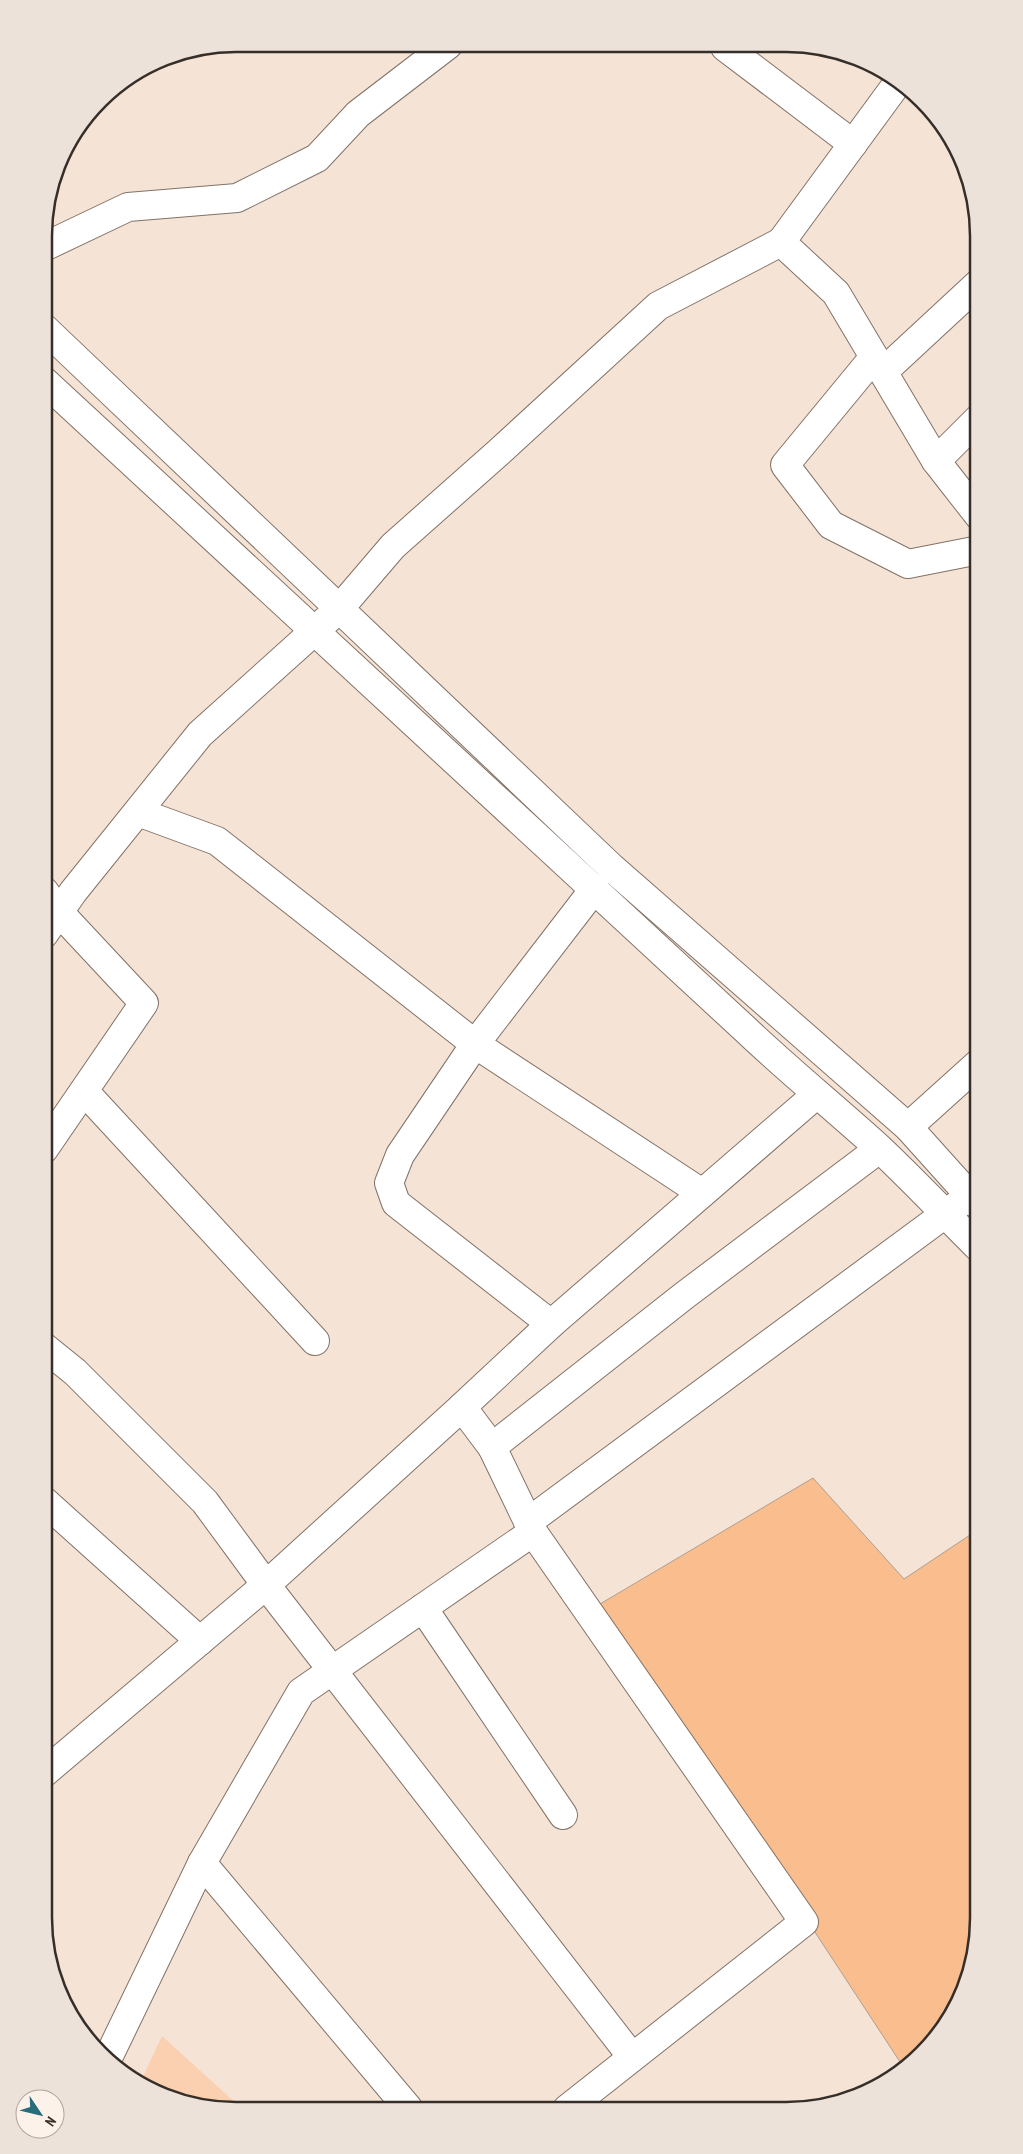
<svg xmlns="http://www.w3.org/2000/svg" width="1023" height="2154" font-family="'PT Sans Narrow',sans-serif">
<rect width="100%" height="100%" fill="#f5e3d5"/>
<path fill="#fad0b0" d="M162 2036 240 2107H199L151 2091 140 2083Z"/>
<path fill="#fabd8e" stroke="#af9e91" d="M813 1478 904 1579 979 1529V1931L965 1991 932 2045 904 2068 600 1604Z"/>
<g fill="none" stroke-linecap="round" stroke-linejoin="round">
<defs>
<g id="street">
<path d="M725 47 853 144"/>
<path d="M899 81 781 242 836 293 936 461 979 516"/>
<path d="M44 247 128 207 237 198 317 158 358 114 448 45"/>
<path d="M874 357 785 465 831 525 908 564 979 550"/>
<path d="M883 372 979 283"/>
<path d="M936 461 979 418"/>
<path d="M138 812 217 841 475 1044 702 1193"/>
<path d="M84 1091 315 1341"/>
<path d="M908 1127 979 1063"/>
<path d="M44 1149 144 1003 59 912 44 891"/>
<path d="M551 1324 396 1203 389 1183 400 1155 475 1044 595 888"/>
<path d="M44 1347 75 1372 205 1502 266 1585 462 1407 492 1447"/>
<path d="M462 1407 551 1324 817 1094"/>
<path d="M44 1501 200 1641"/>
<path d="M528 1522 945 1214 970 1196 979 1193"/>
<path d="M423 1608 563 1815"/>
<path d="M44 1773 266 1585 632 2057"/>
<path d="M202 1863 408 2108"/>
<path d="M107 2060 202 1863 301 1692 533 1532"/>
<path d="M567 2109 804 1922 533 1532 492 1447 685 1295 879 1149"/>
</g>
<g id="secondary">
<path d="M44 328 611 867 908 1127 979 1206"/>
<path d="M44 381C277 598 512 812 745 1029 788 1070 835 1108 879 1148 913 1180 946 1215 979 1248"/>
<path d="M44 934 73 892 200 734 340 608 393 546 499 452 658 306 781 242"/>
</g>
</defs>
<use href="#street" stroke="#827266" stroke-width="30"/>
<use href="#secondary" stroke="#827266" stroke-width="30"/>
<use href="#street" stroke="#fff" stroke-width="28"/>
<use href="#secondary" stroke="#fff" stroke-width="28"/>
</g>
<path d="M0 0H1023V2154H0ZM236 52H786A184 184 0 0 1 970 236V1918A184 184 0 0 1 786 2102H236A184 184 0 0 1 52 1918V236A184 184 0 0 1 236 52Z" fill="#ede2da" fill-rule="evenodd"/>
<path fill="none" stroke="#362f29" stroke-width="2.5" d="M236 52H786A184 184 0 0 1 970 236V1918A184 184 0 0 1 786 2102H236A184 184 0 0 1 52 1918V236A184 184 0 0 1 236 52Z"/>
<g transform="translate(40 2114) rotate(125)"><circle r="24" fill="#fdf2e9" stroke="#ada49c"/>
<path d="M0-4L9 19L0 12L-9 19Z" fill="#266e79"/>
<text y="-8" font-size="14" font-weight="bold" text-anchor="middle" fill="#362f29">N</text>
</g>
</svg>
